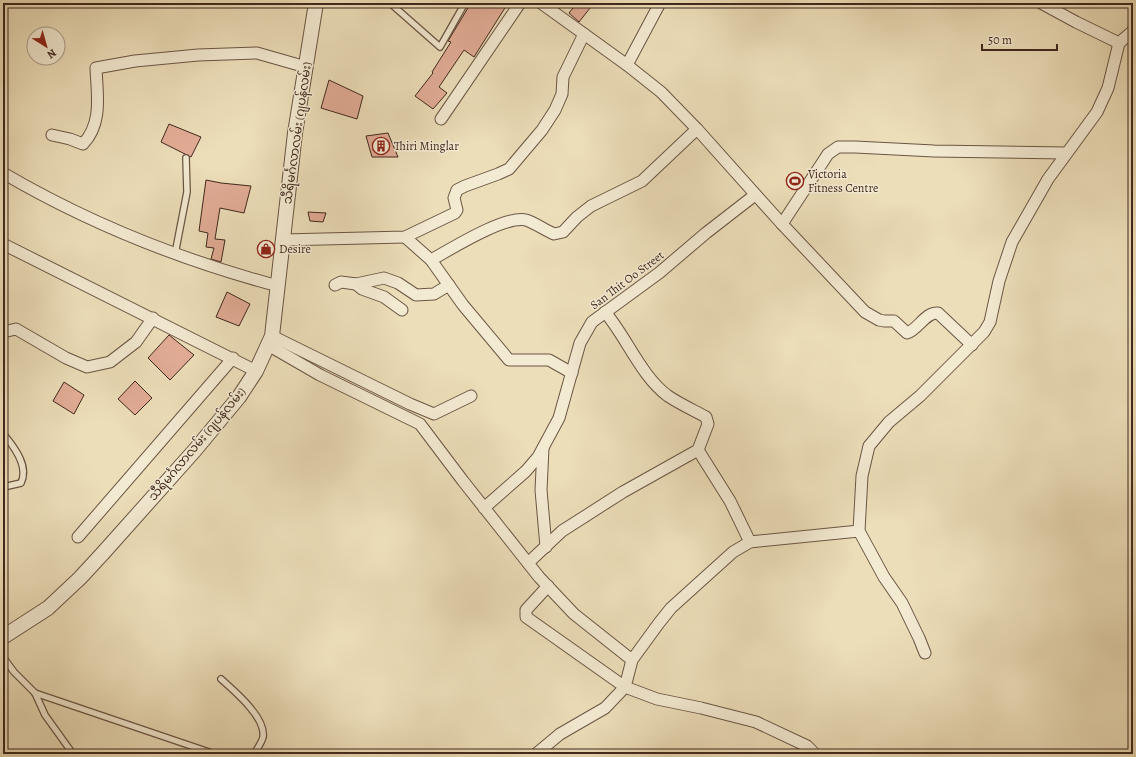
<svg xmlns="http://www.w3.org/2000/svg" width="1136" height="757" font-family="Alegreya,'Noto Sans Myanmar',serif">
<rect width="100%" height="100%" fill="#ecdeb9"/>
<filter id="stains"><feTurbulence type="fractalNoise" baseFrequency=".005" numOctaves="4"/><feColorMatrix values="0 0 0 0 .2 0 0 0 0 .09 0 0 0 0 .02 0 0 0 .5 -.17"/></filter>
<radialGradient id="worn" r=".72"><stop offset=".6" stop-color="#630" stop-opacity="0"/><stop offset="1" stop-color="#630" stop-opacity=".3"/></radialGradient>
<g fill="#e2ac96" stroke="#40271d">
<path d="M471 3H508L474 57 464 50 439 87 447 93 433 109 415 96 433 73 432 72 451 42 448 41Z"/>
<path d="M577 3H594L579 22 569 13Z"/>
<path d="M329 80 363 96 357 119 321 108Z"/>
<path d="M169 124 201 137 191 157 161 142Z"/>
<path d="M388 133 398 157H372L366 136Z"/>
<path d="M206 180 221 183 251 186 244 213 220 208 215 239 225 240 221 262 211 259 214 248 206 247 208 233 199 231Z"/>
<path d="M308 212 326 213 323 222 310 221Z"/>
<path d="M227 292 250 304 239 326 216 317Z"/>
<path d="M169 335 194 355 170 380 148 358Z"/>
<path d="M135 381 152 398 135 415 118 399Z"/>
<path d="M64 382 84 395 74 414 53 401Z"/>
</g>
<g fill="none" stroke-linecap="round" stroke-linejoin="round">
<defs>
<g id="service">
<path d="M390 3 440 47 465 3"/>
<path d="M175 254 187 192 186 158"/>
<path d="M3 436H5C15 448 29 467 21 483L8 486H3"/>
<path d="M3 657 14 672 35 693 45 715 73 754"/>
<path d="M221 679C234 691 266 717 263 737 262 742 257 749 254 754"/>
<path d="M35 693 215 754"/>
</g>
<g id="minor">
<path d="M541 3 627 65 661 92 697 129 782 224 865 312 879 320 884 321H894L907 333C918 330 925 312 938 313L972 345"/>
<path d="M1041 3 1076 22 1119 43"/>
<path d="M627 65 660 3"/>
<path d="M441 119 520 3"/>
<path d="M52 135 70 139 83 144C103 123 97 94 96 68L135 61 198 55 257 53 306 67"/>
<path d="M3 173C90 224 181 260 278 286"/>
<path d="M782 224 828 154 838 147H855L934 151 1066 153"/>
<path d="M405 237 431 260C451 249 505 215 526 220 535 223 545 230 554 234L563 232 577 217 591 206 642 181 697 129"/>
<path d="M283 240 405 237 455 213 457 210 454 198 457 190 465 186 498 174 509 169 542 130 555 110 562 94 563 77 584 34"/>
<path d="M3 244 256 371"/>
<path d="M431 260 463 305 509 360H549L572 373"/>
<path d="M356 284 362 289 384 297 402 310"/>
<path d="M335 285 341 282 356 284 384 278 398 283 416 295 434 294 449 285"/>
<path d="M3 332 16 329 66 358 87 367 110 362 136 342 153 318"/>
<path d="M272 336 410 404 434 414 471 396"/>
<path d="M268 345 320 375 420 424 463 481 539 577 574 614 632 660 625 687 657 699 701 708 756 722 807 746 815 754"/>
<path d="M543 448 541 490 546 547"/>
<path d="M698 450 730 501 750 542"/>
<path d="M484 508 526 471 538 457 559 418 580 343 592 322 659 273 706 233 755 195"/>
<path d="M78 537 233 358"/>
<path d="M528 563 562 531 623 492 698 450 708 424 706 417C693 410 680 404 668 396 641 376 627 338 605 312"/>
<path d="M925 653 919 638 902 603 884 577 859 531 862 476 869 446 889 422 920 396 984 332 990 322 999 281 1012 242 1048 179 1097 112 1108 88 1119 43 1133 31"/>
<path d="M632 660 659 623 671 608 733 552 750 542 859 531"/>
<path d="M536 754 560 734 605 708 625 687 526 617V610L548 586"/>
</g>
<path id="tertiary" d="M3 637 48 608 80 578 104 552 195 450 239 397 256 371 272 336 295 133 316 3"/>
</defs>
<use href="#service" stroke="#6b5544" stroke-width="8"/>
<use href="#minor" stroke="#6b5544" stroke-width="13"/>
<use href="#tertiary" stroke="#6b5544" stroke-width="16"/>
<use href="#service" stroke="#f3ead2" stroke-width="5.5"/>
<use href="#minor" stroke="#f3ead2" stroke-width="11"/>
<use href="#tertiary" stroke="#f3ead2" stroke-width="14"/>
</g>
<defs>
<symbol id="building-ring" viewBox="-11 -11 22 22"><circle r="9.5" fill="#f3ead2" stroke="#8f2418" stroke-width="1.5"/><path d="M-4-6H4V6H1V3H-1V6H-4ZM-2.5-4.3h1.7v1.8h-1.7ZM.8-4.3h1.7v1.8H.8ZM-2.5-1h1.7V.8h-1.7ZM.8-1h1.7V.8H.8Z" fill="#8f2418"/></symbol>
<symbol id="stadium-ring" viewBox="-11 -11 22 22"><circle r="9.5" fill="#f3ead2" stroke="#8f2418" stroke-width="1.5"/><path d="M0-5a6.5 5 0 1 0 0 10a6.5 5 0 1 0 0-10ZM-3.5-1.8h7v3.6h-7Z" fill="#8f2418"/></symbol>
<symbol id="shop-ring" viewBox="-11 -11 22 22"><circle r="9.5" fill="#f3ead2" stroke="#8f2418" stroke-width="1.5"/><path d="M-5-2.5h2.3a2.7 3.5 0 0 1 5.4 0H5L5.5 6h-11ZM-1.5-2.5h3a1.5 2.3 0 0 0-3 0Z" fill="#8f2418"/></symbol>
</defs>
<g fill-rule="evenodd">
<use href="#building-ring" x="371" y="136" width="20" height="20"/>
<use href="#stadium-ring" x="785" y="171" width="20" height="20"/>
<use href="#shop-ring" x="256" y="239" width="20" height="20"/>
</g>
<g text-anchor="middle" stroke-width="3" stroke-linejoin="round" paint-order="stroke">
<g font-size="12" fill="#40271d" stroke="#f3ead2">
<text transform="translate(297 133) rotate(-82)" y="4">သီရိမင်္ဂလာလမ်း (ဂျပန်လမ်း)</text>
<text transform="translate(627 280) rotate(-37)" y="4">San Thit Oo Street</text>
<text transform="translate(197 444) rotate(-50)" y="4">သီရိမင်္ဂလာလမ်း (ဂျပန်လမ်း)</text>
</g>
<g font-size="12" fill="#40271d" stroke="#f3ead2" text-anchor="start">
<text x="394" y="150">Thiri Minglar</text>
<text x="808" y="178">Victoria<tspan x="808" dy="14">Fitness Centre</tspan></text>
<text x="279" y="253">Desire</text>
</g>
</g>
<rect width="1136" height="757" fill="none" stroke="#ecdeb9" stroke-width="16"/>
<rect x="4" y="4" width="1128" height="749" fill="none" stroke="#40271d" stroke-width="2"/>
<rect x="8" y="8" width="1120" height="741" fill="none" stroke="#40271d"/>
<g transform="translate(46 46) rotate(143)"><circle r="19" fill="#f3ead2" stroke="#ab9c8a"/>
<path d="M0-3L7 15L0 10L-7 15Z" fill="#8f2418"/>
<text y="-6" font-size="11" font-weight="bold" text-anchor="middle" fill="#40271d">N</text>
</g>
<path d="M982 44v6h75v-6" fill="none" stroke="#40271d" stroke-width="2"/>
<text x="988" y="44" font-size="12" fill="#40271d" stroke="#f3ead2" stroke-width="3" paint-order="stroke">50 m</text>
<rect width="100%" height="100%" filter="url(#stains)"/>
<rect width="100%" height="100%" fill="url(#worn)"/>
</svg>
